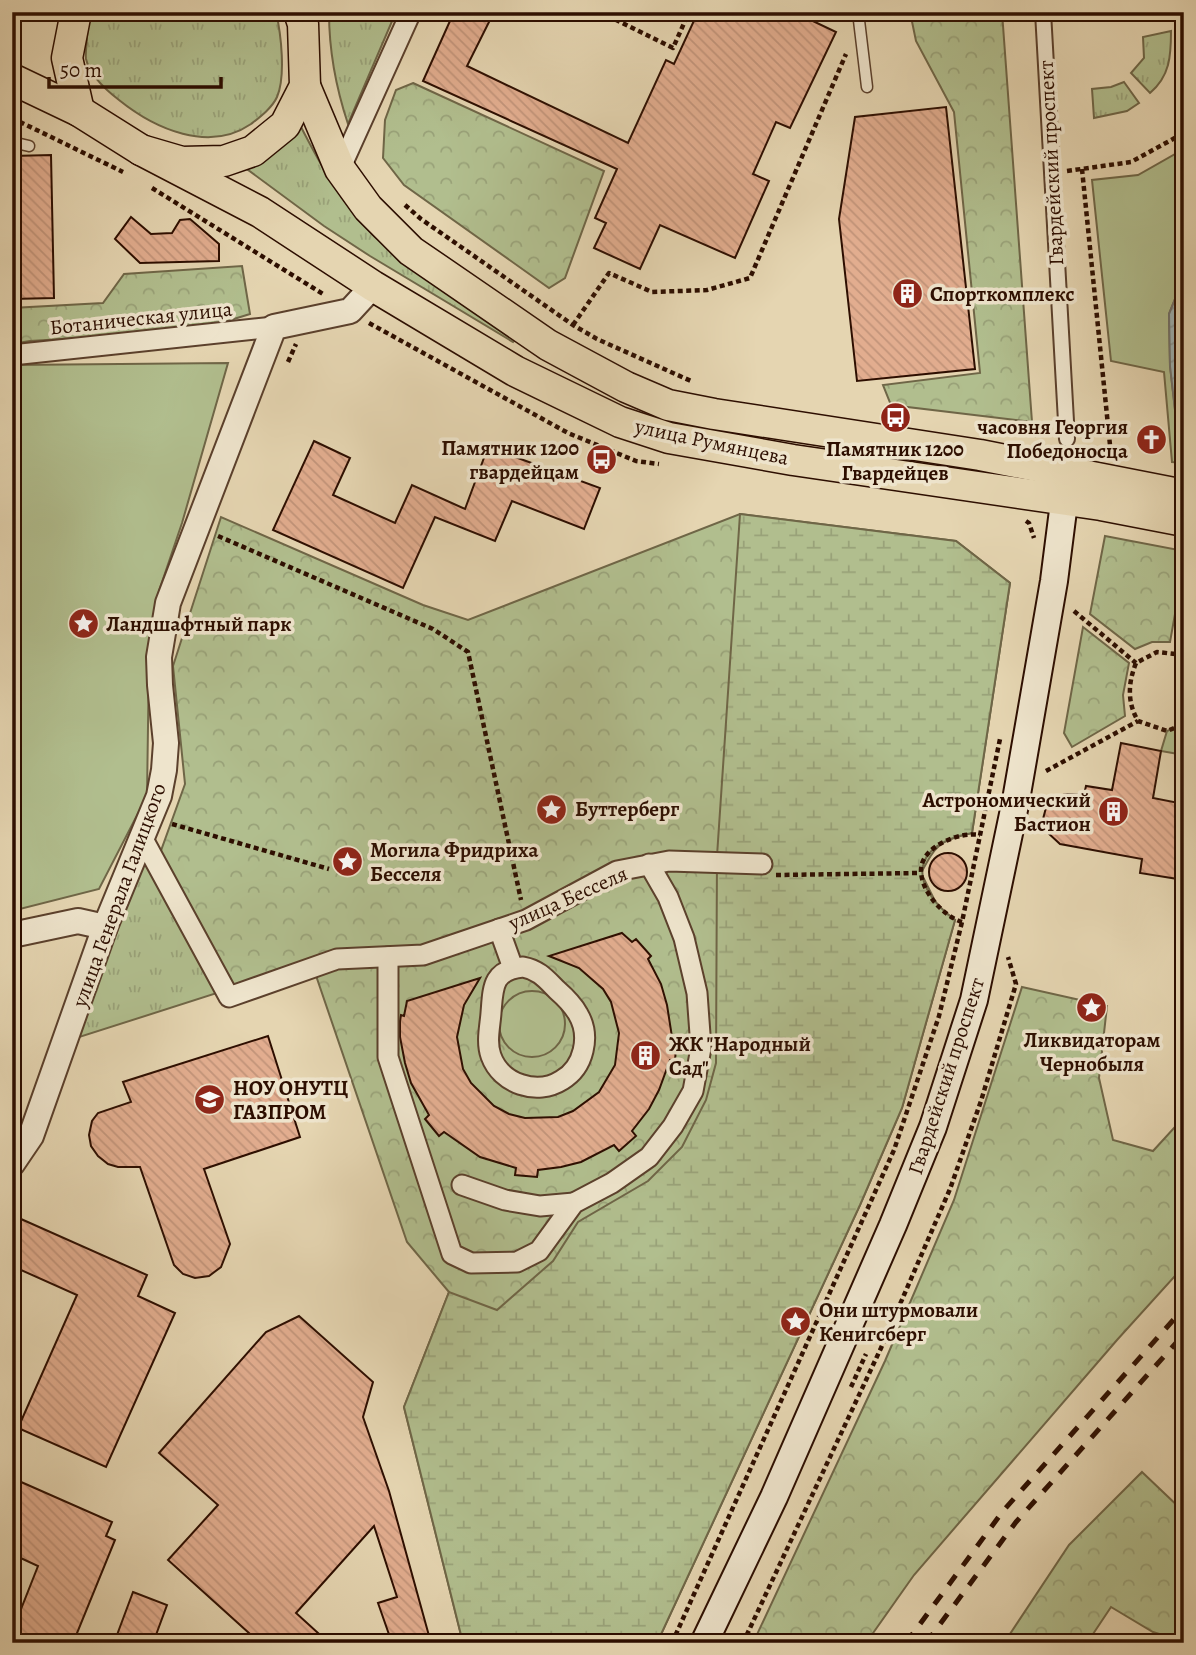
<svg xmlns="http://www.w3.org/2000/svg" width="1196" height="1655" font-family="Alegreya,serif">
<defs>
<pattern id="grass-tufts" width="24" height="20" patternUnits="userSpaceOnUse" patternTransform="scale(1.75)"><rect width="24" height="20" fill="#b1be8e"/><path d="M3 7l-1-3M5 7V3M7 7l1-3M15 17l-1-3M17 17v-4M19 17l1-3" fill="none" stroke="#99a279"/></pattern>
<pattern id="forest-crowns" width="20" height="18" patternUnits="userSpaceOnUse" patternTransform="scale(1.75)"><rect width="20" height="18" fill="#b1be8e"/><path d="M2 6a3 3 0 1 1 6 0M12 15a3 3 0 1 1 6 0" fill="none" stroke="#99a279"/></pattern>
<pattern id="wetland-marsh" width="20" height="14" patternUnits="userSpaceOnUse" patternTransform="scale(1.75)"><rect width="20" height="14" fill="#b1be8e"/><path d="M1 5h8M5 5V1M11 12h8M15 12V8" fill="none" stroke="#99a279"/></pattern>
<pattern id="water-waves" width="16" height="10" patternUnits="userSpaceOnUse" patternTransform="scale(1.75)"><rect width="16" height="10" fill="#9db5b8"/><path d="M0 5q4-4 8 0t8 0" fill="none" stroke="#889a9c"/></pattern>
<pattern id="building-back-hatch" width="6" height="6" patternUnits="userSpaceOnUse" patternTransform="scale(1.75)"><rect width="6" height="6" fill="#e2ad8f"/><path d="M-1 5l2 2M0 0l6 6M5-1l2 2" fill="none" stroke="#c2947a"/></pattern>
</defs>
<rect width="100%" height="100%" fill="#e5d5b1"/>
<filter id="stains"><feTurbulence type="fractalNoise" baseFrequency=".00286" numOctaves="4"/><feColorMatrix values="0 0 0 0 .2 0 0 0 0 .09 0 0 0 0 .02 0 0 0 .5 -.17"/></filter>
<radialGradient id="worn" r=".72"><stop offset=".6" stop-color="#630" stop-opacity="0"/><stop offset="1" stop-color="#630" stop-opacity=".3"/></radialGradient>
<g fill="url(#grass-tufts)" stroke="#6f6647" stroke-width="2">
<path d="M93 12H276C281 34 286 76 277 97 272 108 260 117 251 124 209 153 155 129 119 100 106 90 90 76 86 59 85 53 87 44 87 37 88 27 87 21 93 12Z"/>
<path d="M329 12H396L348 124C336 88 329 49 329 12Z"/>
<path d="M1171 31C1171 56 1170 76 1150 93L1131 73 1144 58 1143 37Z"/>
<path d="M1124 82 1139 103 1127 111 1094 118 1092 89 1111 87Z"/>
<path d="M300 125C321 166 342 204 375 237L516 339 513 342 370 256 324 226 244 167Z"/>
<path d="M1184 724V755L1161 751 1167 731Z"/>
<path d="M144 859 217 993 70 1040Z"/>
</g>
<g fill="url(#forest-crowns)" stroke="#6f6647" stroke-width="2">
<path d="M910 12H1002L1032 422 891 405 883 385 980 373 954 112 916 41Z"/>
<path d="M413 83 604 171 565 278 549 288 404 185 383 158 385 120 396 90Z"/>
<path d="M242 266 250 314 195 331 30 341 12 344V308L103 303 124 274Z"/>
<path d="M740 514 956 541 1010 583 972 833C939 840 936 845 921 873L938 907 955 920 902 1108 860 1205 657 1643H463L404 1407 449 1292 407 1242 311 961 234 986 158 859 185 784 173 666 221 517 423 605 468 620Z"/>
<path d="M1105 536 1184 551V564L1170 642H1152L1135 649 1090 614Z"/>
<path d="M1083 627 1129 663 1123 695 1125 716 1072 747 1064 733Z"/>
<path d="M1022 987 1107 1006 1099 1078 1113 1140 1153 1151 1184 1117V1266L1117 1340 914 1575 866 1643H753L885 1361 954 1200Z"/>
<path d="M1142 1472 1184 1512V1642L1153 1632 1111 1607 1087 1643H1004L1069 1545Z"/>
</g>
<path fill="url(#wetland-marsh)" stroke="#6f6647" stroke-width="2" d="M740 514 956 541 1010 583 972 833C910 845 908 884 955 920L902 1108 860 1205 657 1643H463L404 1407 449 1292 497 1310 553 1261 578 1222 648 1181 682 1147 706 1100 716 1063 717 856Z"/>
<g fill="#b1be8e" stroke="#6f6647" stroke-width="2">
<path d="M1184 149V277L1169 314 1170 366 1175 409 1184 410V463L1172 462 1164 372 1111 361 1092 180 1138 175Z"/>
<path d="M228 363 182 523 159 591 149 658 147 796 99 889 12 911V365Z"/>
<circle cx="532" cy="1024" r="33"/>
</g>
<path fill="url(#water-waves)" stroke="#70726e" stroke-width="2" d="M1184 277V410H1175L1170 366 1169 314Z"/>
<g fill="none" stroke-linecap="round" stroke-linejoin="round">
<path stroke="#65625c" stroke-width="2" d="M1184 296C1171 329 1177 366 1181 400L1184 403"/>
</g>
<g fill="url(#building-back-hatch)" stroke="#2d0e00" stroke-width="2">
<path d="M454 12H494L467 66 628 143 666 60 674 64 698 12H794L836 32 790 128 776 122 753 174 769 181 735 258 660 225 640 269 594 248 606 223 595 218 617 169 423 81Z"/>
<path d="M946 107 975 369 857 381 839 219 855 117Z"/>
<path d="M51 155 54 298 12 299V156Z"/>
<path d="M131 217 151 234 172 233 180 220 190 219 219 244V261L140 263 115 239Z"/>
<path d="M1158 428 1160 447 1143 449 1140 431Z"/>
<path d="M314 441 350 458 333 495 395 523 412 485 465 509 488 447 600 488 584 529 512 501 495 541 435 517 403 588 273 530Z"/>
<path d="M1121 743 1161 751 1153 798 1184 804V880L1140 873 1142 859 1060 844 1047 832 1043 819 1047 804 1054 797 1067 794 1084 795 1086 786 1112 790Z"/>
<circle cx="948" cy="872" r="19"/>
<path d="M622 933 632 942 636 939 651 956 648 959 661 984 667 1005 672 1037 677 1038 675 1060H670L659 1090 649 1109 632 1131 636 1136 619 1151 614 1145 581 1162 561 1167 538 1170 537 1177 515 1175 516 1168 480 1157 444 1132 439 1136 425 1119 429 1115 411 1083 405 1063 400 1037V1021L401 1015 404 1016 407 1001 480 978 464 1005 457 1037 463 1069 471 1083 494 1106 509 1114 525 1118 558 1117 573 1111 599 1092 615 1065 619 1033 611 1002 603 989 579 968 549 956Z"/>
<path d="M268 1036 300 1137 204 1169 230 1244 221 1267 209 1276 195 1278 183 1274 174 1265 140 1167H118L108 1164 98 1156 91 1146 89 1135 92 1121 98 1113 131 1102 123 1082Z"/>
<path d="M12 1215 147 1275 138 1296 175 1313 106 1467 18 1428 77 1295 12 1266Z"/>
<path d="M299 1316 373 1382 363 1417 389 1491 431 1643H392L378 1603 397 1597 374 1526 296 1613 329 1643H260L168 1560 218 1505 159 1453 266 1332Z"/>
<path d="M12 1478 112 1522 106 1536 115 1540 73 1643H12V1632L38 1566 12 1554Z"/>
<path d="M133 1592 167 1605 153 1643H114Z"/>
</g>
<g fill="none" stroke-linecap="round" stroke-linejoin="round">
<defs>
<g id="service">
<path d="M858 12 867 87"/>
<path d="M12 142 29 146"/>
</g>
<path id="pedestrian" d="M1043 12 1067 439"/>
<g id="minor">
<path d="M340 169 411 12"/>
<path d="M12 355 274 327"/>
<path d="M143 839 229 997 337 959 423 955 526 920 617 871 669 861 762 864"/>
<path d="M499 929 513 968"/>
<path d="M388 957V1057L452 1254 471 1263 517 1262 539 1251 574 1203 612 1183 649 1157 673 1126 693 1091 701 1048 697 993 684 938 668 897 649 864"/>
<path d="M523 967C539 970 546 979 557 990 565 997 573 1005 578 1014 591 1036 584 1067 562 1080 537 1096 501 1084 491 1056 486 1042 490 1027 491 1013 493 988 492 970 523 967Z"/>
<path d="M462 1185 505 1200 540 1206 574 1203"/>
</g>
<g id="tertiary">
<path d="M12 935 78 921 105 927"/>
<path d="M12 1164 31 1136 105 927 159 796 164 770 166 743 160 685 159 657 168 603 274 327 350 311 373 286"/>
</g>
<path id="secondary" d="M704 1643 774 1497 893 1225 933 1127 974 1000 1016 800 1054 581 1067 479"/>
<g id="primary">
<path d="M76 12 67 58 79 111"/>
<path d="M12 79 79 111 141 150 182 162 224 161 253 151 285 125 305 86 303 24 299 12"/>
<path d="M305 86 340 169 368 208 411 251 548 345 626 387 668 405 714 414 980 455 1184 495"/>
<path d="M141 150 260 212 373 286 515 371 620 422 669 438 793 460 1101 505 1184 521"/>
</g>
</defs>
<use href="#service" stroke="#5b402c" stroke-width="13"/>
<use href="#pedestrian" stroke="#5b402c" stroke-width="18"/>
<use href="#minor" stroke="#5b402c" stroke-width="23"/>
<use href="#tertiary" stroke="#5b402c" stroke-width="28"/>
<use href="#secondary" stroke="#2d0e00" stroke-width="30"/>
<use href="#primary" stroke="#2d0e00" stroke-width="33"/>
<g stroke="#2d0e00" stroke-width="4.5" stroke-dasharray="5 3.5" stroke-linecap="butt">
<path d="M600 12 673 48 689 12"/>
<path d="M835 12 843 16V18"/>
<path d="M12 118 123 172"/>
<path d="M1082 169 1111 455"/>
<path d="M1067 171 1131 162 1184 133"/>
<path d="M152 188 323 294"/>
<path d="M405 205 421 219 573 325 597 339 691 381"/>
<path d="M369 323 568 433 636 461 659 464"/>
<path d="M573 325 609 273 652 292 707 290 750 278 846 54"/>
<path d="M288 362 296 344"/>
<path d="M1009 432 1036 435"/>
<path d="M1026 521 1029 523 1034 538"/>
<path d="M218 536 433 629 468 652 521 900"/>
<path d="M1074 611 1136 663"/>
<path d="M1176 654 1184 614"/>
<path d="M1184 655 1157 652 1136 663C1128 683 1127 702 1138 721L1167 731 1184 724"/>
<path d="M1046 771 1138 721"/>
<path d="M172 824 329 869"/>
<path d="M776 875 920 873"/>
<path d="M962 922C943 916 922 892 921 872 919 847 960 831 980 835"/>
<path d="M851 1387 866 1354"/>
<path d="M672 1643 894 1150 939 1016 962 922 1000 739"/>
<path d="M743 1643 881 1348 950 1189 981 1101 1016 984 1008 957"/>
</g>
<use href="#service" stroke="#eee4cc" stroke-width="10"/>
<use href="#pedestrian" stroke="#eee4cc" stroke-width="14"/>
<use href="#minor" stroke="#eee4cc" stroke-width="19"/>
<use href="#tertiary" stroke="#eee4cc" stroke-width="24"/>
<use href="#secondary" stroke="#eee4cc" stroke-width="26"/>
<use href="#primary" stroke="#e5d5b1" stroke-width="30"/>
<g stroke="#2d0e00" stroke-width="5" stroke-dasharray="12 12" stroke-linecap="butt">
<path d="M906 1643 1003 1511 1184 1308"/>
<path d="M926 1643 1016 1522 1184 1334"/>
</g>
</g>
<defs>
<symbol id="building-disc" viewBox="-11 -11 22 22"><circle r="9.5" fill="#8f2418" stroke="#eee4cc"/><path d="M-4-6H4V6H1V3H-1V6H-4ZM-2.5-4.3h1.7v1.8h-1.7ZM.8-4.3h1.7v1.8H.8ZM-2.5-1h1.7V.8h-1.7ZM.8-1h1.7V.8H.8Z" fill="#fff"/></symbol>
<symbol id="bus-disc" viewBox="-11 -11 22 22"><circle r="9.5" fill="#8f2418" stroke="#eee4cc"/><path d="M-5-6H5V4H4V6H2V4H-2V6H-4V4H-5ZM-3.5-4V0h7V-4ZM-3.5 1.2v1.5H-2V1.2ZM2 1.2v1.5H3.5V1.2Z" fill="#fff"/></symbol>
<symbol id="church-disc" viewBox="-11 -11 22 22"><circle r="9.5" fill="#8f2418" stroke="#eee4cc"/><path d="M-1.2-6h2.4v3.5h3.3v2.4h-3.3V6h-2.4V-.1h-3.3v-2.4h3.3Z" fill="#fff"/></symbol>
<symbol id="sight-disc" viewBox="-11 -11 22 22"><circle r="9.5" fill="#8f2418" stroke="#eee4cc"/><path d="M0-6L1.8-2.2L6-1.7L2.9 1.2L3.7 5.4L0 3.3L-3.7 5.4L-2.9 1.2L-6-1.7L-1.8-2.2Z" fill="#fff"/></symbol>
<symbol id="university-disc" viewBox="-11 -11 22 22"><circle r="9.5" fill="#8f2418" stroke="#eee4cc"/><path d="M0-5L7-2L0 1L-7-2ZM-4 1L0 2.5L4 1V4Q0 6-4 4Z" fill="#fff"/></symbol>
</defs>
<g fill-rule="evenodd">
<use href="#building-disc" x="890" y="276" width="35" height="35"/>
<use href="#bus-disc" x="878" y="400" width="35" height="35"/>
<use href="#church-disc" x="1134" y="422" width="35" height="35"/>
<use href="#bus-disc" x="584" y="442" width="35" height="35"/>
<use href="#sight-disc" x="66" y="606" width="35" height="35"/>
<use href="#sight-disc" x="534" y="792" width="35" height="35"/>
<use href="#building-disc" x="1096" y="794" width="35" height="35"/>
<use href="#sight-disc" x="330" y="844" width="35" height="35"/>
<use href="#sight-disc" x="1074" y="990" width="35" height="35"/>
<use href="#building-disc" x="628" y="1038" width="35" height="35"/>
<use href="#university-disc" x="192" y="1082" width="35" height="35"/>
<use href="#sight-disc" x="778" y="1304" width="35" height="35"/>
</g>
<g text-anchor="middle" stroke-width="7" stroke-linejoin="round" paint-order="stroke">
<g font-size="21" fill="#2d0e00" stroke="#eee4cc">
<text transform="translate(1051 163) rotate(-93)" y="7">Гвардейский проспект</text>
<text transform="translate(141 318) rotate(-6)" y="7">Ботаническая улица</text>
<text transform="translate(712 442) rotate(12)" y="7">улица Румянцева</text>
<text transform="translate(119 895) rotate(-70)" y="7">улица Генерала Галицкого</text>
<text transform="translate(568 898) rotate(-24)" y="7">улица Бесселя</text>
<text transform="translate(946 1076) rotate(-72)" y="7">Гвардейский проспект</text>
</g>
<g font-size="21" font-weight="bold" fill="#2d0e00" stroke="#eee4cc" text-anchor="start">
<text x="930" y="301">Спорткомплекс</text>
<text x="1128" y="434" text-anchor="end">часовня Георгия<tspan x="1128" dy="24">Победоносца</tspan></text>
<text x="579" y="455" text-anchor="end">Памятник 1200<tspan x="579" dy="24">гвардейцам</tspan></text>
<text x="895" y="456" text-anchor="middle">Памятник 1200<tspan x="895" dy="24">Гвардейцев</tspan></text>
<text x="106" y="631">Ландшафтный парк</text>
<text x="1091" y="807" text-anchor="end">Астрономический<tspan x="1091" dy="24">Бастион</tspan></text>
<text x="575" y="816">Буттерберг</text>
<text x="370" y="857">Могила Фридриха<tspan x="370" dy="24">Бесселя</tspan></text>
<text x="1092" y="1047" text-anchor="middle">Ликвидаторам<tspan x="1092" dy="24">Чернобыля</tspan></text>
<text x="669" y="1051">ЖК "Народный<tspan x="669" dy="24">Сад"</tspan></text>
<text x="233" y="1095">НОУ ОНУТЦ<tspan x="233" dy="24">ГАЗПРОМ</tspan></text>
<text x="819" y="1317">Они штурмовали<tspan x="819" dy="24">Кенигсберг</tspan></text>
</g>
</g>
<rect width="1196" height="1655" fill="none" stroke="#e5d5b1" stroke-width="42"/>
<rect x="14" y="14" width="1168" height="1627" fill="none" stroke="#2d0e00" stroke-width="3.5"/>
<rect x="21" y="21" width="1154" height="1613" fill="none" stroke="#2d0e00" stroke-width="2"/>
<path d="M49 77v10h172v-10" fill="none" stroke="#2d0e00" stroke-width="3.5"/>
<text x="60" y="77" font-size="21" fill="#2d0e00" stroke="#eee4cc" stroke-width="5" paint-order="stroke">50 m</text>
<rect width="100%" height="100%" filter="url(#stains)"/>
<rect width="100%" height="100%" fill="url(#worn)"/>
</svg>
